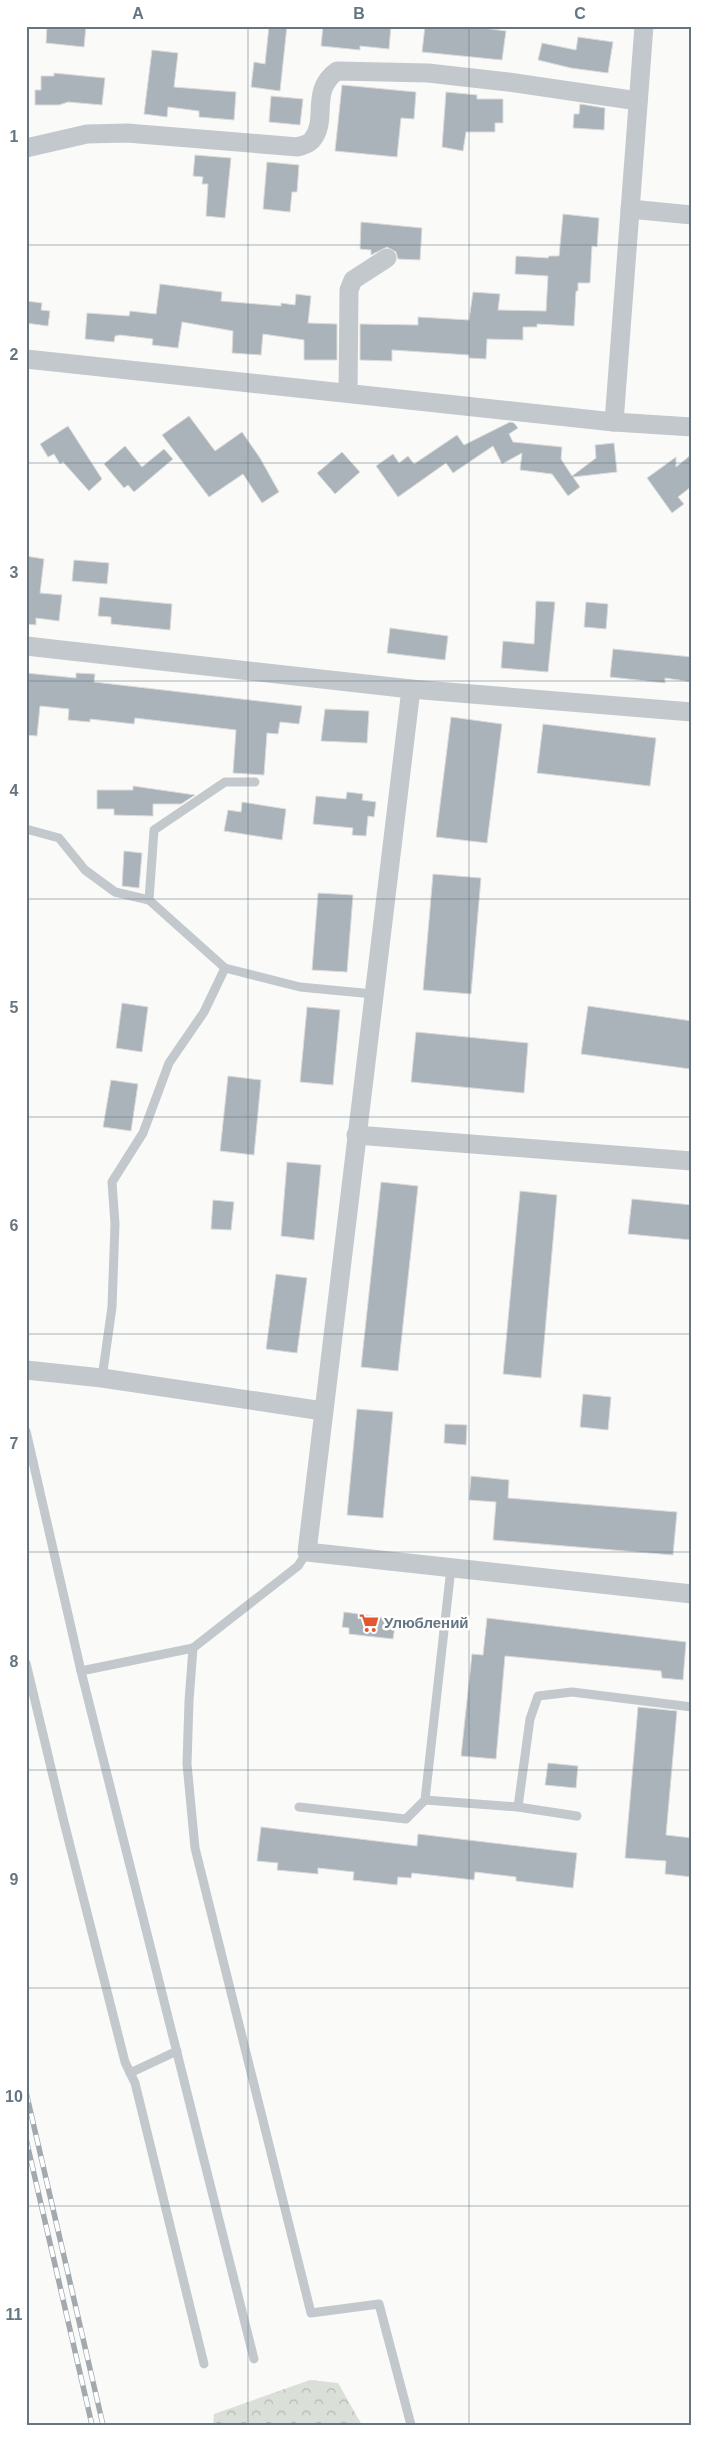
<svg xmlns="http://www.w3.org/2000/svg" width="718" height="2451" font-family="Arial,sans-serif">
<defs>
<pattern id="forest-crowns" width="20" height="18" patternUnits="userSpaceOnUse" patternTransform="scale(1.25)"><rect width="20" height="18" fill="#dadfd7"/><path d="M2 6a3 3 0 1 1 6 0M12 15a3 3 0 1 1 6 0" fill="none" stroke="#b4b9b4"/></pattern>
</defs>
<rect width="100%" height="100%" fill="#fafaf8"/>
<path fill="url(#forest-crowns)" d="M310 2380 338 2383 362 2425H213L214 2414Z"/>
<g fill="#aab3b9" stroke="#dcdcda">
<path d="M47 26H86L84 47 46 43Z"/>
<path d="M269 26H287L280 91 251 87 254 62 265 64Z"/>
<path d="M323 26H391L389 49 360 46V50L321 46Z"/>
<path d="M425 26H468L506 31 502 60 422 52Z"/>
<path d="M578 37 613 42 608 73 571 68 538 60 542 43 576 50Z"/>
<path d="M152 50 178 53 174 87 236 92 234 120 199 117V111L168 107 167 117 144 114Z"/>
<path d="M54 73 105 78 102 105 68 102 59 105H35V90H41V76H54Z"/>
<path d="M342 85 416 92 414 119 401 118 397 157 335 151Z"/>
<path d="M446 92 477 95V99H503V123H495V132H466L463 151 442 147Z"/>
<path d="M271 96 303 99 300 125 269 122Z"/>
<path d="M580 104 605 108 604 130 573 128 574 114H579Z"/>
<path d="M195 155 231 158 225 218 206 216 208 184H202L203 177 193 176Z"/>
<path d="M267 162 299 165 297 192H292L290 212 263 209Z"/>
<path d="M563 214 599 218 597 247 592 246 590 283H578V291H576L574 326 537 324V327H523V340L487 339 486 359 469 358V355L392 350V361L360 360V324L418 325V317L469 320 473 292 500 294 498 310 546 311 548 276 515 274 516 256 548 258 549 256H559Z"/>
<path d="M361 222 422 228 420 260 398 259 396 252 387 247 371 255V250L360 249Z"/>
<path d="M160 284 222 292 221 301 281 306V303L295 305 296 294 311 296 308 323 337 324V360H304V340L263 334 261 355 232 353 233 331 182 322 178 348 152 345 153 339 120 335 115 336 114 342 85 339 87 313 129 316 130 311 156 314Z"/>
<path d="M26 301 42 303 41 310 50 311 48 326 26 323Z"/>
<path d="M189 416 215 451 242 432 260 458 279 492 262 503 243 474 209 497 162 435Z"/>
<path d="M510 422 514 423 518 428 509 434 513 442 562 447 561 459 572 476 596 458 595 445 614 443 617 472 573 477 580 487 568 496 552 474 520 470 522 453 502 464 493 446 453 473 446 463 398 497 376 466 393 454 399 463 408 456 414 464 457 435 464 445Z"/>
<path d="M68 426 102 479 89 491 63 462 60 464 54 454 48 457 40 444Z"/>
<path d="M125 446 142 467 164 449 173 459 134 492 128 485 124 488 104 464Z"/>
<path d="M342 452 360 472 335 494 317 473Z"/>
<path d="M692 454V486L678 497 684 504 672 513 647 478 676 457V467Z"/>
<path d="M26 556 44 559 40 593 62 595 59 621 36 618V625L26 624Z"/>
<path d="M74 560 109 563 107 584 72 581Z"/>
<path d="M100 597 172 604 170 630 111 624V617L98 616Z"/>
<path d="M536 601 555 602 548 672 501 668 503 641 534 644Z"/>
<path d="M586 602 608 604 606 629 584 627Z"/>
<path d="M390 628 448 636 445 660 387 653Z"/>
<path d="M613 649 692 657V682L665 678V683L610 677Z"/>
<path d="M26 673 76 678V673L95 674 94 682 302 706 299 724 280 722 278 734 267 733 264 775 233 773 236 730 135 718 134 724 90 719V722L68 720 69 709 40 706 37 736 26 735Z"/>
<path d="M325 709 369 711 367 743 321 741Z"/>
<path d="M451 717 502 724 487 843 436 837Z"/>
<path d="M543 724 656 738 650 786 537 773Z"/>
<path d="M133 786 195 795 181 804H153V816L114 815V809H97V790H133Z"/>
<path d="M347 792 363 794 362 800 376 802 374 817 368 816 366 836 352 835 353 828 313 824 316 796 346 799Z"/>
<path d="M242 802 286 809 282 840 224 831 228 810 241 812Z"/>
<path d="M124 851 142 853 139 888 122 886Z"/>
<path d="M433 874 481 878 471 994 423 990Z"/>
<path d="M318 893 353 895 347 972 312 970Z"/>
<path d="M122 1003 148 1007 142 1052 116 1048Z"/>
<path d="M588 1006 692 1021 690 1069 581 1054Z"/>
<path d="M307 1007 340 1010 333 1085 300 1082Z"/>
<path d="M416 1032 528 1043 524 1093 411 1082Z"/>
<path d="M228 1076 261 1080 254 1155 220 1151Z"/>
<path d="M111 1080 138 1084 131 1131 103 1127Z"/>
<path d="M287 1162 321 1165 314 1240 281 1236Z"/>
<path d="M381 1182 418 1186 398 1371 361 1367Z"/>
<path d="M520 1191 557 1195 541 1378 503 1374Z"/>
<path d="M632 1199 692 1205V1240L628 1234Z"/>
<path d="M213 1200 234 1202 231 1230 211 1229Z"/>
<path d="M276 1274 307 1278 297 1353 266 1349Z"/>
<path d="M583 1394 611 1397 608 1430 580 1427Z"/>
<path d="M357 1409 393 1412 383 1518 347 1515Z"/>
<path d="M445 1424 467 1425 466 1445 444 1443Z"/>
<path d="M471 1476 509 1480 508 1498 677 1512 673 1555 493 1540 496 1502 469 1500Z"/>
<path d="M344 1612 396 1619 393 1639 349 1634V1628L342 1627Z"/>
<path d="M487 1618 686 1642 683 1680 662 1678 661 1671 505 1656 496 1759 461 1756 472 1654 483 1655Z"/>
<path d="M638 1707 677 1711 666 1835 692 1838V1877L665 1874 666 1861 625 1858Z"/>
<path d="M548 1763 578 1766 576 1788 545 1785Z"/>
<path d="M261 1827 417 1846 418 1834 577 1853 573 1888 516 1881V1877L475 1872 474 1880 412 1873 411 1878 398 1877 397 1885 353 1880 354 1872 318 1868V1874L277 1870 278 1863 257 1861Z"/>
</g>
<g fill="none" stroke-linecap="round" stroke-linejoin="round">
<g stroke="#c3c8cc" stroke-width="9">
<path d="M255 782H225L154 830 149 900 225 968 300 987 373 994"/>
<path d="M26 829 59 838 85 870 115 892 149 900"/>
<path d="M102 1378 112 1307 115 1224 112 1182 143 1133 169 1063 204 1012 225 968"/>
<path d="M26 1431 81 1671"/>
<path d="M307 1552 298 1566 193 1648 189 1701 187 1764 195 1848 311 2313 379 2304 411 2425"/>
<path d="M193 1648 81 1671 254 2359"/>
<path d="M26 1663 64 1822 125 2062 135 2083 204 2364"/>
<path d="M425 1800 518 1807 577 1816"/>
<path d="M299 1807 406 1819 425 1800 451 1568"/>
<path d="M518 1807 530 1719 538 1696 572 1692 692 1707"/>
<path d="M130 2073 177 2051"/>
</g>
<g stroke="#c3c8cc" stroke-width="19">
<path d="M26 148 87 134 127 133 298 147C303 145 309 144 312 140 329 120 309 91 337 71L428 73 508 82 638 101"/>
<path d="M630 209 692 215"/>
<path d="M26 359 614 422 692 427"/>
<path d="M348 393 349 290 353 280 387 258"/>
<path d="M614 422 644 26"/>
<path d="M26 646 411 689 692 712"/>
<path d="M411 689 307 1552 692 1594"/>
<path d="M356 1135 692 1161"/>
<path d="M26 1370 102 1378 323 1411"/>
</g>
<defs>
<g id="rail">
<path d="M26 2092 103 2425"/>
<path d="M26 2139 92 2425"/>
</g>
</defs>
<use href="#rail" stroke="#a2aab0" stroke-width="5.5"/>
<use href="#rail" stroke="#fff" stroke-width="4" stroke-dasharray="11" stroke-linecap="butt"/>
</g>
<path fill="none" stroke="#657683" stroke-width="1" stroke-opacity="0.55" d="M248 26V2425M469 26V2425M26 245H692M26 463H692M26 681H692M26 899H692M26 1117H692M26 1334H692M26 1552H692M26 1770H692M26 1988H692M26 2206H692"/>
<defs>
<symbol id="supermarket-bare" viewBox="-9 -9 18 18"><path d="M-6-5.5h2.5l.6 2H6L4.5 2H-2.5L-4.4-4H-6ZM-1.5 3.2a1.3 1.3 0 1 0 .1 0ZM3 3.2a1.3 1.3 0 1 0 .1 0Z" fill="#e4572e" stroke="#fff" stroke-width="2.5" paint-order="stroke"/></symbol>
</defs>
<g fill-rule="evenodd">
<use href="#supermarket-bare" x="355" y="1609" width="28" height="28"/>
</g>
<g text-anchor="middle" stroke-width="5" stroke-linejoin="round" paint-order="stroke">
<g font-size="15" font-weight="bold" fill="#657683" stroke="#fff" text-anchor="start">
<text x="384" y="1628">Улюблений</text>
</g>
</g>
<rect width="718" height="2451" fill="none" stroke="#ffffff" stroke-width="55"/>
<rect x="28" y="28" width="662" height="2396" fill="none" stroke="#657683" stroke-width="2"/>
<g font-size="16" text-anchor="middle" font-weight="bold" fill="#657683">
<text x="138" y="19">A</text>
<text x="359" y="19">B</text>
<text x="580" y="19">C</text>
<text x="14" y="142">1</text>
<text x="14" y="360">2</text>
<text x="14" y="578">3</text>
<text x="14" y="796">4</text>
<text x="14" y="1013">5</text>
<text x="14" y="1231">6</text>
<text x="14" y="1449">7</text>
<text x="14" y="1667">8</text>
<text x="14" y="1885">9</text>
<text x="14" y="2102">10</text>
<text x="14" y="2320">11</text>
</g>
</svg>
